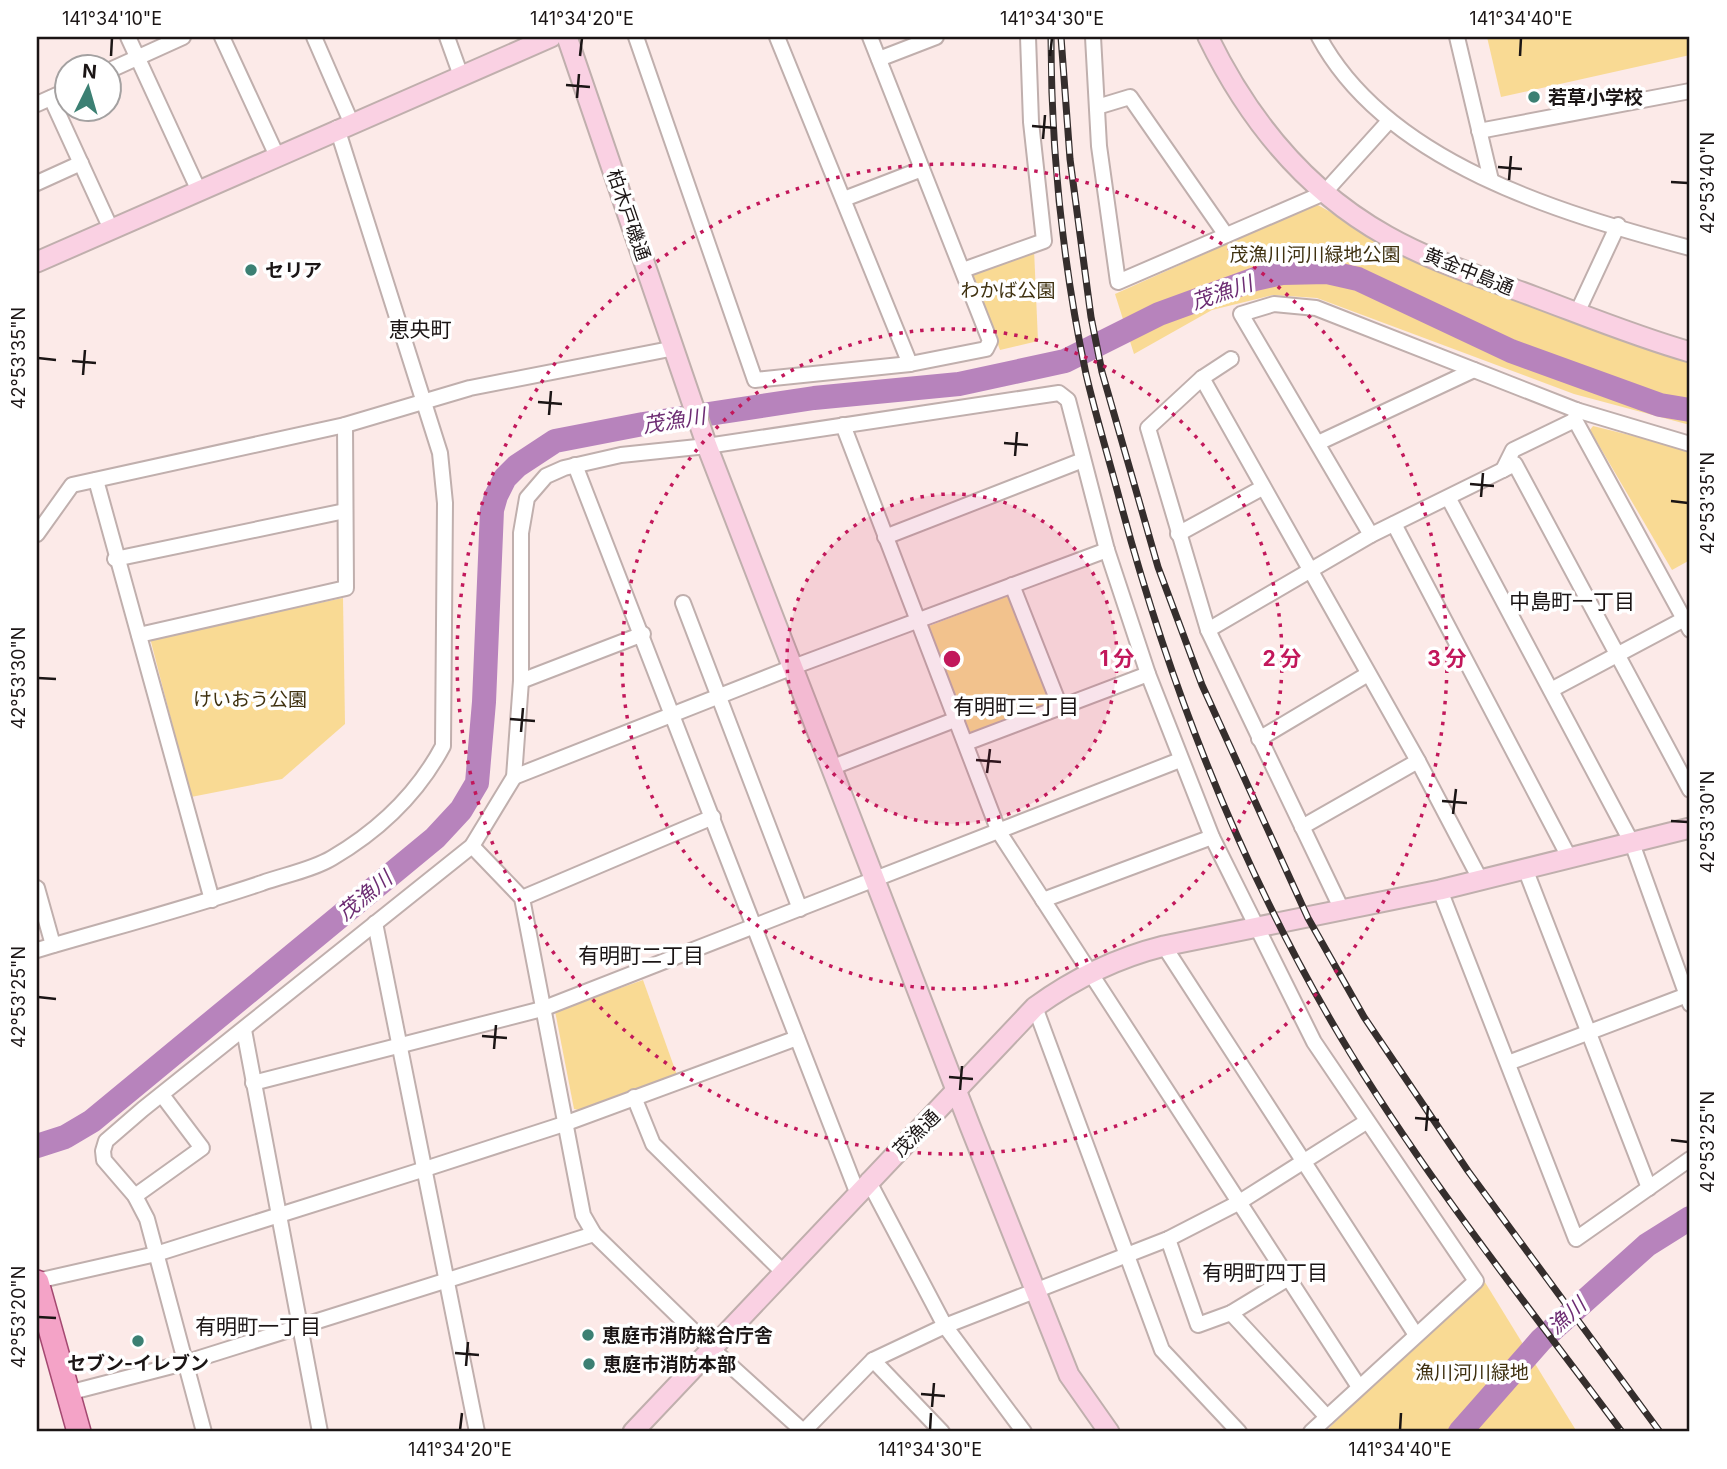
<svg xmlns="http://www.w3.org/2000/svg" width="1727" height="1469" font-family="Inter,'Noto Sans JP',sans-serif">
<rect width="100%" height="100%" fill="#fceae8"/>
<g fill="#f9da94">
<path d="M1487 37H1690V55L1501 97Z"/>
<path d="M1316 204C1391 247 1468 279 1549 311 1596 329 1641 348 1690 360V425L1574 394 1317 298 1273 295 1212 310 1134 354 1115 294Z"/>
<path d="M1034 249 1038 341 1000 350 971 271Z"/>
<path d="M1593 426 1690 450V560L1672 570 1590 430Z"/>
<path d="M1010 595 1051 705 970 735 929 626Z"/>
<path d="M343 598 345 724 282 779 191 797 150 638Z"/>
<path d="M643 980 677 1075 584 1111 574 1109 555 1011Z"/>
<path d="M1483 1279 1577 1432H1325Z"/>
</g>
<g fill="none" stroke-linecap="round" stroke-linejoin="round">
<g stroke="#b783bc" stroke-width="24">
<path d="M37 1146 65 1137 92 1121 435 838 461 810 477 783 484 702 492 510 496 496 505 478 517 466 555 441 643 424 814 398 959 384 1065 361 1159 314 1255 279 1282 273 1327 272 1358 279 1511 351 1660 405 1690 410"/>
<path d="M1460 1432 1541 1340 1647 1245 1690 1218"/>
</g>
<defs>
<g id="street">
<path d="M128 37 199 191"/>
<path d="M222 37 277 156"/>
<path d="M314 37 351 122"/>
<path d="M447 37 461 76"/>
<path d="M636 37 755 380 910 364 986 349 990 341 870 37"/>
<path d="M777 37 910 364"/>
<path d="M1093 37 1099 146 1118 282 1324 193 1389 121"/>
<path d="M1319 37C1387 163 1560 213 1690 248"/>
<path d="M1457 37 1491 180"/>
<path d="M879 59 936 37"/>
<path d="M108 71 183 37"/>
<path d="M51 98 111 229"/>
<path d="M37 104 66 91"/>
<path d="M1097 107 1130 97 1226 235"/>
<path d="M1479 131 1690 91"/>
<path d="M37 183 81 163"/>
<path d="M844 199 922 169"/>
<path d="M963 270 1044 241 1031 122 1028 37"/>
<path d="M1577 313 1618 225"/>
<path d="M1202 378 1231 359"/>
<path d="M1576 410 1690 444"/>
<path d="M843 425 999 832 1359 1387"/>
<path d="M1318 443 1474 370"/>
<path d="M575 465 857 1192"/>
<path d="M1503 470 1513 450 1575 420"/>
<path d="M96 480 212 900"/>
<path d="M1449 499 1632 843 1690 1004"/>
<path d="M1394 524 1570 859"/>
<path d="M37 534 72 485 345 425 470 388 675 348"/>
<path d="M1178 534 1262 488"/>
<path d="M1371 535 1241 314 1274 304 1316 308 1576 410 1575 420 1690 630"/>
<path d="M885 537 1083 460"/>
<path d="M115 559 345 511"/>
<path d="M1012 585 1061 709"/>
<path d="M683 603 800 909"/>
<path d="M1208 630 1371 535 1515 464 1690 790"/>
<path d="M139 635 346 588 345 425"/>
<path d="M521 681 643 634"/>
<path d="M1551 690 1690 616"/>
<path d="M1259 739 1368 674"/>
<path d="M966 743 1148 674"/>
<path d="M833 767 957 719"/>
<path d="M514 777 793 667 1107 550"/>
<path d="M1302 827 1418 761"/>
<path d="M472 846 522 898 583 1215 594 1234 711 1348 804 1432"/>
<path d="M1526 871 1649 1188"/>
<path d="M37 888 53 945"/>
<path d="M1440 890 1576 1239 1690 1159"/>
<path d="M522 898 713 817"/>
<path d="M1043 900 1212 837"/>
<path d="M1343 912 1208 630 1148 428 1202 378 1418 761 1481 881"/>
<path d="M375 923 477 1432"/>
<path d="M1164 946 1416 1335"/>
<path d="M37 950C112 928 188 908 262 883 284 875 312 870 332 858 378 831 418 793 443 746L445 503 440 453 337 128"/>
<path d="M1035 1007 1162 1350 1239 1432"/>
<path d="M244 1030 320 1432"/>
<path d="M1508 1063 1687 995"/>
<path d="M253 1083 542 1009 1180 760"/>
<path d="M634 1097 653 1144 782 1271"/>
<path d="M868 1180 945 1326 1024 1432"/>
<path d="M135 1196 202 1148 162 1095"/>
<path d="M1168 1239 1198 1325 1231 1313 1287 1279"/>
<path d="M37 1281 156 1254 425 1169 564 1124 797 1038"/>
<path d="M1231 1313 1327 1417"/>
<path d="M873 1360 942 1432"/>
<path d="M68 1393 184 1363 594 1234"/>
<path d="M204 1432 147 1219 135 1196 104 1160 103 1151 106 1141 143 1109 472 846 514 777 521 681V533L527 498 546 476 564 468 621 455 707 446 1059 393 1068 400 1107 550 1148 674 1212 837 1314 1042 1476 1281 1311 1432"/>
<path d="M803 1432 873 1360 945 1326 1168 1239 1238 1203 1366 1122"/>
</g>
<g id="secondary">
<path d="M567 37 707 446 970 1126 1069 1375 1109 1432"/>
<path d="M1208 37C1248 119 1306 191 1387 236 1433 262 1485 278 1535 297 1586 316 1637 337 1690 352"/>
<path d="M37 262 551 37"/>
<path d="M633 1432 1035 1007C1075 978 1116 958 1164 946L1440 890 1690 828"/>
</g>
<path id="primary" d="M37 1282 79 1432"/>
</defs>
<use href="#street" stroke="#c0afad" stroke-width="18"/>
<use href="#secondary" stroke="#c0afad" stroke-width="23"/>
<use href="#primary" stroke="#a44971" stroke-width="26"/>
<use href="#street" stroke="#fff" stroke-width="14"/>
<use href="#secondary" stroke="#fad1e3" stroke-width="19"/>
<use href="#primary" stroke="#f4a3c7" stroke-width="23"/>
<defs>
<g id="rail">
<path d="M1051 37C1051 149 1063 265 1086 374 1096 417 1109 459 1120 501 1170 688 1241 869 1340 1036 1423 1175 1526 1303 1622 1432"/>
<path d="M1061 37 1070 159 1091 317 1102 372 1158 567 1202 685 1308 918 1364 1017 1468 1171 1660 1432"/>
</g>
</defs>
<use href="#rail" stroke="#352e2d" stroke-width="7"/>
<use href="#rail" stroke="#fff" stroke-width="4.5" stroke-dasharray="13" stroke-linecap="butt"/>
</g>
<path fill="none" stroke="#1b1515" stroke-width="2.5" d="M111 56 112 38M580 56 582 38M1050 56 1052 38M1520 56 1521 38M566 85 590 87M577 98 579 74M1032 126 1056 128M1043 139 1045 115M1498 167 1522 169M1509 180 1511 156M1671 182 1688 183M38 358 56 360M72 361 96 363M83 375 85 350M538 402 562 404M549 415 551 391M1004 443 1028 445M1015 456 1017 432M1470 484 1494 486M1481 497 1483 473M1671 501 1688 503M38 678 56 679M510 719 535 721M521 732 523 708M976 760 1001 762M987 773 990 749M1442 801 1467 803M1453 814 1456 789M1671 821 1688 822M38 997 56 999M482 1036 507 1038M494 1049 496 1025M949 1077 973 1079M960 1090 962 1066M1415 1118 1439 1120M1426 1131 1428 1106M1671 1140 1688 1142M38 1317 56 1318M455 1353 479 1355M466 1366 468 1342M921 1394 945 1396M932 1407 934 1383M460 1430 462 1413M930 1430 931 1413M1400 1430 1401 1413"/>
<circle cx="952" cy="659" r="165" fill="#c2185b" fill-opacity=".12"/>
<g fill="none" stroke="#c2185b" stroke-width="3.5" stroke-dasharray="3.5 7">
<circle cx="952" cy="659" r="165"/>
<circle cx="952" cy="659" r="330"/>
<circle cx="952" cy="659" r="495"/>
</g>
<g fill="#3c8073" stroke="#fff" stroke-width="2.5">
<circle cx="1534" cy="97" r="7"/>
<circle cx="251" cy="270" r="7"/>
<circle cx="588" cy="1335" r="7"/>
<circle cx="138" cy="1341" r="7"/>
<circle cx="589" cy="1364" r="7"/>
</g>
<g text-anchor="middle" stroke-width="7" stroke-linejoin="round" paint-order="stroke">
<g font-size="19" font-weight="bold" fill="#1b1515" stroke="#fff" text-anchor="start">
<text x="1548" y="104">若草小学校</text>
<text x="265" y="277">セリア</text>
<text x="602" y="1342">恵庭市消防総合庁舎</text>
<text x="138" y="1370" text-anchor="middle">セブン-イレブン</text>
<text x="603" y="1371">恵庭市消防本部</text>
</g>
<g font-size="19" fill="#1b1515" stroke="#fff">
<text transform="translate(629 215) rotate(71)" y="7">柏木戸磯通</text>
<text transform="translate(1469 271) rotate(22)" y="7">黄金中島通</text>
<text transform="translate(916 1133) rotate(-45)" y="7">茂漁通</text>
</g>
<g font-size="19" fill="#3f3110" stroke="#fff">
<text x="1315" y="261">茂漁川河川緑地公園</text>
<text x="1008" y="297">わかば公園</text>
<text x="250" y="706">けいおう公園</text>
<text x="1472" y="1379">漁川河川緑地</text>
</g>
<g font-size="21" font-style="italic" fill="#6d2d73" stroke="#fff">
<text transform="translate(1222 293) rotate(-19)" y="7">茂漁川</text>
<text transform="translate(674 421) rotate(-9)" y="7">茂漁川</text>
<text transform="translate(365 896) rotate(-40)" y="7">茂漁川</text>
<text transform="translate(1567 1316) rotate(-42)" y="7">漁川</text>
</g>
<g font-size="21" fill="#1b1515" stroke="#fff">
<text x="420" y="337">恵央町</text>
<text x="1572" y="609">中島町一丁目</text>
<text x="1016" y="714">有明町三丁目</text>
<text x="641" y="963">有明町二丁目</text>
<text x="1265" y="1280">有明町四丁目</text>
<text x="258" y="1334">有明町一丁目</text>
</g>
</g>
<circle cx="952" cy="659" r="10" fill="#c2185b" stroke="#fff" stroke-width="3.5"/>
<g font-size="21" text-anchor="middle" font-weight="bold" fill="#c2185b" stroke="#fff" stroke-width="7" stroke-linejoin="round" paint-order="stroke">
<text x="1117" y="666">1 分</text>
<text x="1282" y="666">2 分</text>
<text x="1447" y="666">3 分</text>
</g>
<rect width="1727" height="1469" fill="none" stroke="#ffffff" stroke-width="77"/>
<g transform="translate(88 88) rotate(5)"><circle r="33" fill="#ffffff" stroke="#a4a1a1" stroke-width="2"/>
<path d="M0-5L12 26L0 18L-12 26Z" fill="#3c8073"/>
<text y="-10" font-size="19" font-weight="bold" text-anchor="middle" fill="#1b1515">N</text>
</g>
<rect x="38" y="38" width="1650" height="1392" fill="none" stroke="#1b1515" stroke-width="2.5"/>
<g font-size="18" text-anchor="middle" fill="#1b1515">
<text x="112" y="25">141°34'10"E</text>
<text x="582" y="25">141°34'20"E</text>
<text x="1052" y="25">141°34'30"E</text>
<text x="1521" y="25">141°34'40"E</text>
<text transform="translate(1708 183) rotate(-90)" y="6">42°53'40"N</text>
<text transform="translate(19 358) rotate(-90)" y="6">42°53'35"N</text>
<text transform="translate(1708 503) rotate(-90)" y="6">42°53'35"N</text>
<text transform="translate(19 678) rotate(-90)" y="6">42°53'30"N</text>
<text transform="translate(1708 822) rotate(-90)" y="6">42°53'30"N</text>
<text transform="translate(19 997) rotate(-90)" y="6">42°53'25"N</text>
<text transform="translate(1708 1142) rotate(-90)" y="6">42°53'25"N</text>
<text transform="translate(19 1317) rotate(-90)" y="6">42°53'20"N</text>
<text x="460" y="1456">141°34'20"E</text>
<text x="930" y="1456">141°34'30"E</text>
<text x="1400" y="1456">141°34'40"E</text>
</g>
</svg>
